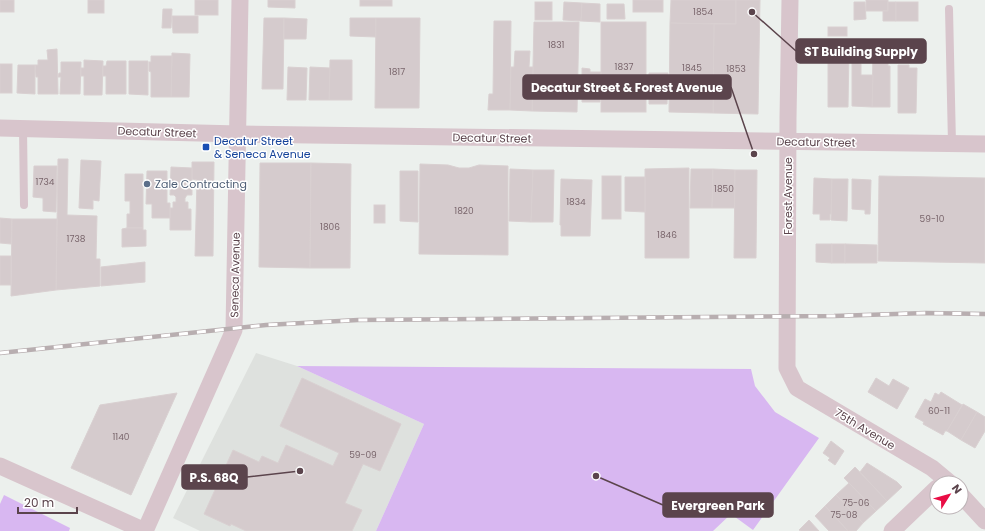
<svg xmlns="http://www.w3.org/2000/svg" width="985" height="531" font-family="Poppins,sans-serif">
<rect width="100%" height="100%" fill="#ecf0ed"/>
<path fill="#dee1de" d="M256 353 297 366 424 424 376 531H200L173 518Z"/>
<g fill="#d8b7f1">
<path d="M297 366 751 369 755 386 775 412 819 438 753 530 731 514 713 531H376L424 424Z"/>
<path d="M4 495 70 528 69 531H0V504Z"/>
</g>
<g fill="#d5cbcd" stroke="#d9d0d1">
<rect x="0" y="0" width="14" height="12"/>
<rect x="88" y="0" width="16" height="13"/>
<rect x="195" y="0" width="23" height="15"/>
<path d="M268 0H295V8L268 7Z"/>
<rect x="360" y="0" width="32" height="6"/>
<rect x="633" y="0" width="30" height="12"/>
<path d="M671 0H738H736V24L670 23Z"/>
<path d="M736 0H760L758 114 713 113 714 24H736Z"/>
<rect x="866" y="0" width="22" height="11"/>
<rect x="535" y="2" width="17" height="18"/>
<path d="M564 2 582 3 581 21 563 20Z"/>
<path d="M854 2H865L866 19 854 20Z"/>
<path d="M888 2H896V21H883V11H888Z"/>
<rect x="896" y="2" width="22" height="19"/>
<path d="M582 3 600 4V22L581 21Z"/>
<path d="M607 4H624L625 19H607Z"/>
<path d="M163 9H172L171 28H162Z"/>
<path d="M172 16H198V33H173Z"/>
<path d="M264 18H284L283 89H262Z"/>
<path d="M284 18 307 19 306 39H284Z"/>
<path d="M350 18H376V37L350 36Z"/>
<path d="M376 18H420L419 108H375Z"/>
<path d="M494 21H511L510 110H488L489 94H493Z"/>
<path d="M534 22H579L577 112 532 111Z"/>
<rect x="601" y="22" width="45" height="90"/>
<path d="M670 23 714 24 713 113 669 112Z"/>
<rect x="828" y="27" width="19" height="9"/>
<path d="M57 49 58 94H38V77H36L35 65H38V60H48L47 50Z"/>
<path d="M844 49H849L848 107H828V58L844 59Z"/>
<path d="M515 51H530L529 67H533L532 111 510 110 511 67H514Z"/>
<path d="M873 51H888V66H890V107H872Z"/>
<path d="M172 53 190 54 189 97H171Z"/>
<path d="M151 56H172L171 97H151V72L149 71V62H151Z"/>
<path d="M84 60 103 61 102 95H84V76H81V68H84Z"/>
<path d="M330 60H352V100H329Z"/>
<path d="M107 61H126V94H106V76H103V66H106Z"/>
<path d="M129 61H148V95L129 94Z"/>
<path d="M61 62H81L80 94H60L61 77H58L59 73H61Z"/>
<path d="M852 63 861 64V75H873L872 107 852 106Z"/>
<rect x="0" y="64" width="12" height="29"/>
<path d="M18 65H35V94L17 93Z"/>
<path d="M898 65H909V68H917L916 113H898Z"/>
<path d="M288 67 307 68 306 100H287Z"/>
<path d="M310 67 330 68 329 100H309Z"/>
<path d="M582 68 590 69V72H601L600 102H582Z"/>
<path d="M649 73H668L667 104H649Z"/>
<path d="M58 159H68L67 215 97 216 96 259H100V286L56 290Z"/>
<path d="M81 160 101 161 99 201 93 200V209L79 208Z"/>
<path d="M192 162H214L213 256H195L197 180 192 179Z"/>
<path d="M260 163H311L310 268 259 267Z"/>
<path d="M311 163 351 164 350 268H310Z"/>
<path d="M420 164 448 165 459 168H469L479 165 508 166V255L419 254Z"/>
<path d="M34 166H57L56 212 43 211V198L33 197Z"/>
<path d="M171 167 192 168V195H187L185 198V202H188V209H191V230H170V208H173V202H176V197L174 195H170Z"/>
<path d="M689 168V258H645V169Z"/>
<path d="M510 169 533 170 531 222 509 221Z"/>
<path d="M691 169H713L712 208H690Z"/>
<path d="M713 169 735 170V208H712Z"/>
<path d="M533 170H554L553 222H531Z"/>
<path d="M735 170H757L756 258H734Z"/>
<path d="M147 171H167V203H170V218H152V204H146Z"/>
<path d="M400 171H418V222L400 221Z"/>
<path d="M125 174H143V228H127V214H130V201H125Z"/>
<rect x="602" y="176" width="19" height="43"/>
<path d="M879 176 985 178V263L878 261Z"/>
<path d="M625 177H645V212L625 211Z"/>
<path d="M814 178 832 179 831 214H830V220H820V214H813Z"/>
<path d="M561 179 592 180 590 236H561V225H560Z"/>
<path d="M832 179H848L847 221 831 220Z"/>
<path d="M852 179 871 180 870 214H865V210L852 209Z"/>
<rect x="374" y="205" width="11" height="18"/>
<path d="M0 218 12 219 11 244 0 243Z"/>
<path d="M12 219H57L56 290 11 296Z"/>
<path d="M127 228H143V230H146V246L122 247V229Z"/>
<path d="M816 244H832V263L816 262Z"/>
<rect x="832" y="244" width="13" height="19"/>
<path d="M845 244 877 245V263H845Z"/>
<rect x="0" y="256" width="11" height="29"/>
<path d="M145 262V282L101 286V267Z"/>
<path d="M302 378 401 424 380 471 363 464 345 503 362 510 352 531H246L231 524 230 526 204 514 233 450 259 462 262 456 278 463 286 445 333 466 339 453 280 426Z"/>
<path d="M876 378 889 386 893 379 909 388 897 409 868 392Z"/>
<path d="M941 392 962 405 947 431H945L943 435 923 424 924 422 915 417 925 399 931 402 935 393 939 395Z"/>
<path d="M177 393 131 495 71 468 100 405Z"/>
<path d="M963 404 977 412 961 440 947 431Z"/>
<path d="M977 412 985 417V431L975 448 961 440Z"/>
<path d="M831 441 844 451 835 465 828 460 830 458 823 453Z"/>
<path d="M867 463 897 482 902 487 887 501 860 472Z"/>
<path d="M855 467 887 501 876 511 844 478Z"/>
<path d="M849 483 876 511 863 523 836 495Z"/>
<path d="M836 495 863 523 856 531H848L825 506Z"/>
<path d="M825 506 848 531H829L815 516Z"/>
<path d="M809 520 819 531H801L799 530Z"/>
</g>
<g fill="none" stroke-linecap="round" stroke-linejoin="round">
<g stroke="#d8c5cc" stroke-width="8">
<path d="M949 9 952 144"/>
<path d="M23 128 24 205"/>
</g>
<g stroke="#d8c5cc" stroke-width="17">
<path d="M790 0 788 118 787 368 797 388 932 468 950 483"/>
<path d="M0 128 239 134 985 144"/>
<path d="M0 466 145 531"/>
<path d="M961 495 985 521"/>
<path d="M145 531 234 330 240 0"/>
<path d="M892 531 937 488"/>
</g>
<defs>
<path id="rail" d="M0 353 266 325 358 320 834 316 926 313 985 314"/>
</defs>
<use href="#rail" stroke="#b8aeb0" stroke-width="4.5"/>
<use href="#rail" stroke="#fff" stroke-width="3" stroke-dasharray="9" stroke-linecap="butt"/>
</g>
<rect fill="#1a4fb4" stroke="#fff" stroke-width="1.5" x="202" y="143" width="8" height="8" rx="2"/>
<circle fill="#5c6f8a" stroke="#fff" stroke-width="1.5" cx="147" cy="184" r="4"/>
<g text-anchor="middle" stroke-width="3" stroke-linejoin="round" paint-order="stroke">
<g font-size="9" fill="#7a666c">
<text x="703" y="15">1854</text>
<text x="556" y="48">1831</text>
<text x="624" y="70">1837</text>
<text x="692" y="71">1845</text>
<text x="736" y="72">1853</text>
<text x="397" y="75">1817</text>
<text x="45" y="185">1734</text>
<text x="724" y="192">1850</text>
<text x="576" y="205">1834</text>
<text x="464" y="214">1820</text>
<text x="932" y="222">59-10</text>
<text x="330" y="230">1806</text>
<text x="667" y="238">1846</text>
<text x="76" y="242">1738</text>
<text x="939" y="414">60-11</text>
<text x="121" y="440">1140</text>
<text x="363" y="458">59-09</text>
<text x="856" y="506">75-06</text>
<text x="844" y="518">75-08</text>
</g>
<g font-size="11" fill="#5b444c" stroke="#fff">
<text transform="translate(157 132) rotate(2)" y="4">Decatur Street</text>
<text transform="translate(492 138) rotate(1)" y="4">Decatur Street</text>
<text transform="translate(816 142) rotate(1)" y="4">Decatur Street</text>
<text transform="translate(788 196) rotate(-90)" y="4">Forest Avenue</text>
<text transform="translate(235 275) rotate(-89)" y="4">Seneca Avenue</text>
<text transform="translate(865 429) rotate(31)" y="4">75th Avenue</text>
</g>
<g font-size="11" fill="#164399" stroke="#fff" text-anchor="start">
<text x="214" y="145">Decatur Street<tspan x="214" dy="13">&amp; Seneca Avenue</tspan></text>
</g>
<g font-size="11" fill="#4e5e75" stroke="#fff" text-anchor="start">
<text x="155" y="188">Zale Contracting</text>
</g>
</g>
<path fill="none" stroke="#5b444c" stroke-width="1.5" d="M752 12L796 51M754 154L731 87M300 471L247 477M596 476L663 505"/>
<g fill="#5b444c" stroke="#fff" stroke-width="1.5">
<circle cx="752" cy="12" r="4"/>
<circle cx="754" cy="154" r="4"/>
<circle cx="300" cy="471" r="4"/>
<circle cx="596" cy="476" r="4"/>
</g>
<g fill="#5b444c" stroke="#5b444c" stroke-width="1.5">
<rect x="796" y="39" width="130" height="24" rx="4"/>
<rect x="523" y="75" width="208" height="24" rx="4"/>
<rect x="182" y="465" width="65" height="24" rx="4"/>
<rect x="663" y="493" width="110" height="24" rx="4"/>
</g>
<g font-size="12" text-anchor="middle" font-weight="bold" fill="#fff">
<text x="861" y="56">ST Building Supply</text>
<text x="627" y="92">Decatur Street &amp; Forest Avenue</text>
<text x="214" y="482">P.S. 68Q</text>
<text x="718" y="510">Evergreen Park</text>
</g>
<g transform="translate(949 495) rotate(53)"><circle r="19" fill="#ffffff" stroke="#bdb4b7"/>
<path d="M0-3L7 15L0 10L-7 15Z" fill="#e90d45"/>
<text y="-6" font-size="11" font-weight="bold" text-anchor="middle" fill="#5b444c">N</text>
</g>
<path d="M18 507v6h59v-6" fill="none" stroke="#5b444c" stroke-width="2"/>
<text x="24" y="507" font-size="12" fill="#5b444c" stroke="#ffffff" stroke-width="3" paint-order="stroke">20 m</text>
</svg>
